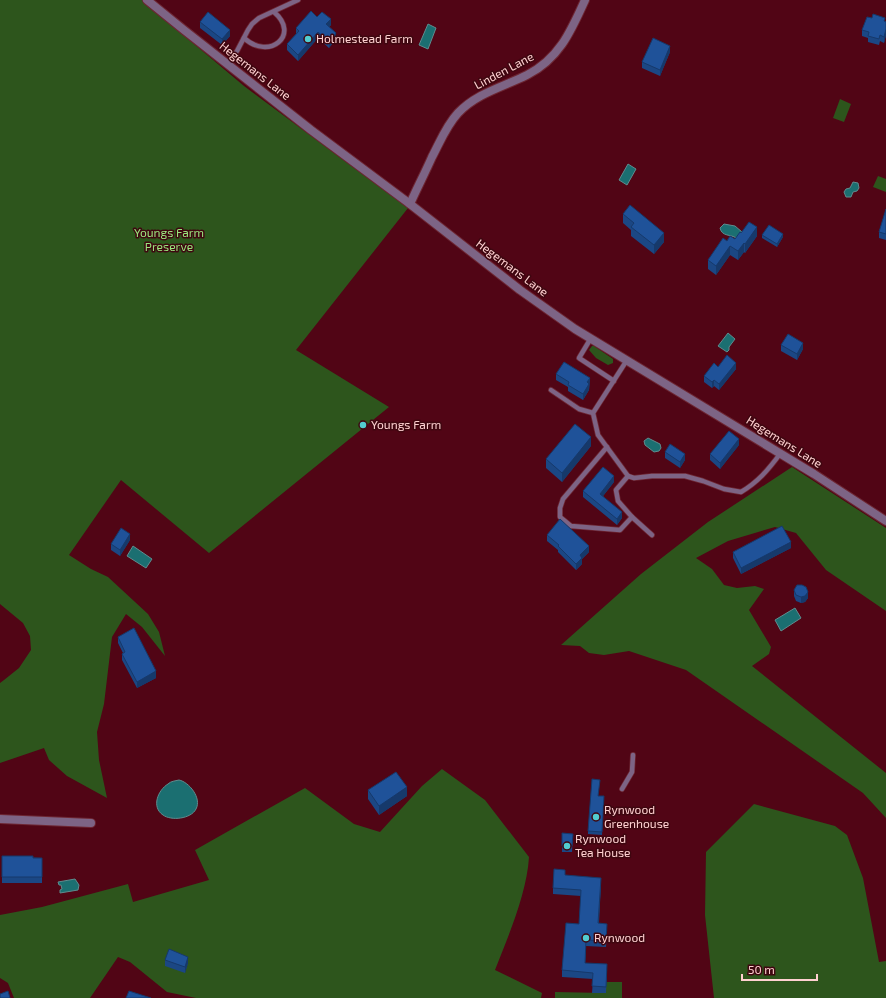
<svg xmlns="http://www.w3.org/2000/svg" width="886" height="998" font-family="'Exo 2',sans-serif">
<rect width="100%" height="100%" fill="#510515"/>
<g fill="#2d551c">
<path d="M0 0H142L244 86 408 208 296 350 389 407 209 553 121 480 69 555 91 569 108 577 148 614 159 632 165 656 142 627 126 614 112 637 104 704 97 732 99 760 107 798 67 776 49 760 44 748 0 763V683L4 680 19 668 31 650 30 636 23 623 0 604Z"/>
<path d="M840 99 851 104 844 122 833 118Z"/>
<path d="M878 176 886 179V192L873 187Z"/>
<path d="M592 346H594L613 359V363L608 365 596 358 589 350Z"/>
<path d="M792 467 886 528V611L826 570 796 533 775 527 728 541 696 558 712 569 724 585 737 588 755 586 764 589 749 610 771 647 769 654 752 666 886 773V818L863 793 686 670 629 651 604 655 589 653 580 646 561 645 641 574 708 522Z"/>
<path d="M442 769 485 800 529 857C527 893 508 937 495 970L542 993 541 998H196L167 992 130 962 118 957 90 998H14L8 983 0 978V915L42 907 128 884 133 902 209 880 195 850 305 788 354 824 380 832 422 786Z"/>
<path d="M754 804 835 826 847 835 863 878 879 962 886 961V998H714L705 915 706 852Z"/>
<path d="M606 982H622V998H555V992L605 993Z"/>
</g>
<g fill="#1b6f71" stroke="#5f8c8e">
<path d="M428 24 436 28 428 49 419 45Z"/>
<path d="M628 164 636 169 627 185 619 180Z"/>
<path d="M853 182 858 183 859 188 857 191 853 192 851 197H846L844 192 846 189 850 188Z"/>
<path d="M724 224 735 226 742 232V234L736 238C731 234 722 237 720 228Z"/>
<path d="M728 333 735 339 729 347V350L727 352 718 346Z"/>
<path d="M648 438 660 444 661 448 659 451 654 452 645 445 644 441Z"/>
<path d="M133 546 152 559 146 568 127 556Z"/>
<path d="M795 608 801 618 781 631 775 620Z"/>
<path d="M179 780C189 782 202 798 196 809 191 819 171 821 163 815 151 807 158 790 168 784 171 781 175 781 179 780Z"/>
<path d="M75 879 79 885 78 890 60 893V890L62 889 61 885H59L58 882Z"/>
</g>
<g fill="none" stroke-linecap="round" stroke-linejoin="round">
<defs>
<g id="service">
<path d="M244 38C269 61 301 35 274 12"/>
<path d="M227 64 237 51 248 30 252 24 259 18 298 0"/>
<path d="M591 338 579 358 614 381"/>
<path d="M627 360 593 413 598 435 628 476 634 478 652 476H685L703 481 724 489 741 492C758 482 768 470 780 454"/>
<path d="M551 390 579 409 593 413"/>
<path d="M607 447 563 499 560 508V517L571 526 620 530 632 517 618 501 616 490 628 476"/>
<path d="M632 517 652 535"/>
<path d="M622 789 632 772 633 755"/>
</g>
<g id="minor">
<path d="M410 204C417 188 425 173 432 157 440 142 446 126 458 113 477 93 503 87 527 75 559 59 571 31 585 0"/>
<path d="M0 819 91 823"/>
</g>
<path id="tertiary" d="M147 0 184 30 311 130 410 204 520 290 575 329 814 474 886 521"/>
</defs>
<use href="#service" stroke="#6d2633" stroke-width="6"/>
<use href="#minor" stroke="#6d2633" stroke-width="10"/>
<use href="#tertiary" stroke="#6d2633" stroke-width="10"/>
<use href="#service" stroke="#7d6485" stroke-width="4.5"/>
<use href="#minor" stroke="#7d6485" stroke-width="8"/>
<use href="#tertiary" stroke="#7d6485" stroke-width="8"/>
</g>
<g fill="#1b4784">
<path d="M317 17 331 25 329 27 336 39 329 48 318 38 298 61 287 50V44L296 34V28Z"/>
<path d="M885 21 886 22V35L884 43 880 41 879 45 868 42V38L862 36V30Z"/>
<path d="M200 22 230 36 222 45 200 28Z"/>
<path d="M670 52 660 76 642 68V62Z"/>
<path d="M886 209V240L879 238V232Z"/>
<path d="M623 214 664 242 654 254 631 236V230L623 223Z"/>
<path d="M741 233 757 236 745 253 744 252 738 260 730 255 716 275 708 269V260L727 241 735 239Z"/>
<path d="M762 235 783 237 777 247 762 238Z"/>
<path d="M781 345 803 349 797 360 781 351Z"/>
<path d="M718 367 736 369 719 390 714 386 712 388 704 382V376Z"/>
<path d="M556 374 590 378 589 390 583 400 568 391V387L556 380Z"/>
<path d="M739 445 720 469 710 460V454Z"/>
<path d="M591 446 562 482 546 468V459Z"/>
<path d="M665 452 685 460 680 468 665 458Z"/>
<path d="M614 482 603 496 622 518 617 525 583 497V491Z"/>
<path d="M547 535 589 552 582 559V564L576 570 558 552V550L547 541Z"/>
<path d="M130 540 120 556 111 550V544Z"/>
<path d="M791 548 741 574 733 558V552Z"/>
<path d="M794 590 808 598 805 602 801 603 796 601 794 596Z"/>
<path d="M118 637 156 678 137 688 122 660V654L123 653 118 643Z"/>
<path d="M368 790 407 796 379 815 368 799Z"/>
<path d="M604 796 602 835 588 834V831Z"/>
<path d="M562 833 573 834 572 852H562Z"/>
<path d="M2 856 42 858V883H2Z"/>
<path d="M565 875 601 884 599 923 607 930 606 947 586 946 585 963 607 970 606 993H592L593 979 562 977V970L579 924 581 896 553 894V888Z"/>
<path d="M165 960 188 963 185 973 165 966Z"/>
</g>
<g fill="#16396b">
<path d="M331 19V25L326 30V24Z"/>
<path d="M886 29V35L884 43V37Z"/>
<path d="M230 30V36L222 45V39Z"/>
<path d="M318 32V38L298 61V55Z"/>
<path d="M336 33V39L329 48V42Z"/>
<path d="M670 46V52L660 76V70Z"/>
<path d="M757 227V236L745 253V244Z"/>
<path d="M664 233V242L654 254V245Z"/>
<path d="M783 234V237L777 247V244Z"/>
<path d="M744 243V252L738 260V251Z"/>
<path d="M730 246V255L716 275V266Z"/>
<path d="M803 343V349L797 360V354Z"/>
<path d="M736 363V369L719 390V384Z"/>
<path d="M590 378 589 390 583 400V394L587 382Z"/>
<path d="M714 380V386L712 388V382Z"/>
<path d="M591 437V446L562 482V473Z"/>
<path d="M739 439V445L720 469V463Z"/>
<path d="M685 454V460L680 468V462Z"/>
<path d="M614 476V482L600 500V494Z"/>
<path d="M622 512V518L617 525V519Z"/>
<path d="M130 534V540L120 556V550Z"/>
<path d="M791 542V548L741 574V568Z"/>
<path d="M589 546V552L582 559V564L576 570V564L580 555Z"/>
<path d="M808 592V598L805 602 801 603V597Z"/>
<path d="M156 671V678L137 688V682Z"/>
<path d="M407 787V796L379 815V806Z"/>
<path d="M601 878V884L598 929V923Z"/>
<path d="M188 957V963L185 973V967Z"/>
</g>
<g fill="#1f5299" stroke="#16396b">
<path d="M311 11 317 17 322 12 331 19 326 24 336 33 329 42 318 32 298 55 287 44 299 31 296 28Z"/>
<path d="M208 12 230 30 222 39 200 22Z"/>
<path d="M873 14 885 18 884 21 886 22V29L884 37 880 35 879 39 868 36 869 32 862 30 867 17 872 18Z"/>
<path d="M653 38 670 46 660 70 642 62Z"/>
<path d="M630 205 664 233 654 245 631 227 634 223 623 214Z"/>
<path d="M886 209V234L879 232Z"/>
<path d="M749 222 757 227 745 244 744 243 738 251 730 246 716 266 708 260 723 238 727 241 730 236 735 239 740 232 741 233Z"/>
<path d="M769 225 783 234 777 244 762 235Z"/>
<path d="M788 334 803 343 797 354 781 345Z"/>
<path d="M727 355 736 363 719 384 714 380 712 382 704 376 714 363 718 367Z"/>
<path d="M564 362 590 378 587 382 589 384 583 394 568 385 569 382 556 374Z"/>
<path d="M575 424 591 437 562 473 546 459Z"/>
<path d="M729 431 739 439 720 463 710 454Z"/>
<path d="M670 444 685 454 680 462 665 452Z"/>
<path d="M603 467 614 476 600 494 622 512 617 519 583 491Z"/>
<path d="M560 519 589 546 580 555 582 558 576 564 558 546 559 545 547 535Z"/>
<path d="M782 526 791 542 741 568 733 552Z"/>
<path d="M121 528 130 534 120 550 111 544Z"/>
<path d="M797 585H802L806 587 808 592 805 596 801 597 796 595 794 590Z"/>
<path d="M134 628 156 671 137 682 122 654 125 652 118 637Z"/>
<path d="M396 772 407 787 379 806 368 790Z"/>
<path d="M592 779 600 780 598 796H604L602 832 588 831Z"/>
<path d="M562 833 573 834 572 846H562Z"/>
<path d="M2 856H33V858H42V877H2Z"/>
<path d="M554 869 565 870V875L601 878 598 923 607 924 606 941 586 940 585 963 607 964 606 987 592 986 593 973 562 970 566 923 579 924 581 890 553 888Z"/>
<path d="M169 949 188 957 185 967 165 960Z"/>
<path d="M8 991 10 998H0V994Z"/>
<path d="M129 991 151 998H126Z"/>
</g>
<g fill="#52cdd0" stroke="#3e0710" stroke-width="1.5">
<circle cx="308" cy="39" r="4"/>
<circle cx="363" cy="425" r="4"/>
<circle cx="596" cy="817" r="4"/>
<circle cx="567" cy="846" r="4"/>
<circle cx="586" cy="938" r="4"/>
</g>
<g text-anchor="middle" stroke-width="3" stroke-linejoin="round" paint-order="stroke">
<g font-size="12" fill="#ffd1d1" stroke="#3e0710" text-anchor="start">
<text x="316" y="43">Holmestead Farm</text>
<text x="371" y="429">Youngs Farm</text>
<text x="604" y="814">Rynwood<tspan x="604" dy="14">Greenhouse</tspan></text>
<text x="575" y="843">Rynwood<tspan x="575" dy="14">Tea House</tspan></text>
<text x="594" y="942">Rynwood</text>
</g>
<g font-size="12" fill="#ffd1d1" stroke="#3e0710">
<text transform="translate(255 71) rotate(38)" y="4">Hegemans Lane</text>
<text transform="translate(504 71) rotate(-28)" y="4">Linden Lane</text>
<text transform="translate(512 268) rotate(37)" y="4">Hegemans Lane</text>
<text transform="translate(784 442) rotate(32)" y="4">Hegemans Lane</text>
</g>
<g font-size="12" fill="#9be77e" stroke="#3e0710">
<text x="169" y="237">Youngs Farm<tspan x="169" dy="14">Preserve</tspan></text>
</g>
</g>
<path d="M742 974v6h75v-6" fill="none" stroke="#ffd1d1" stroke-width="2"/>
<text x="748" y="974" font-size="12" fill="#ffd1d1" stroke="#3e0710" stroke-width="3" paint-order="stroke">50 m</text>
</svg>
